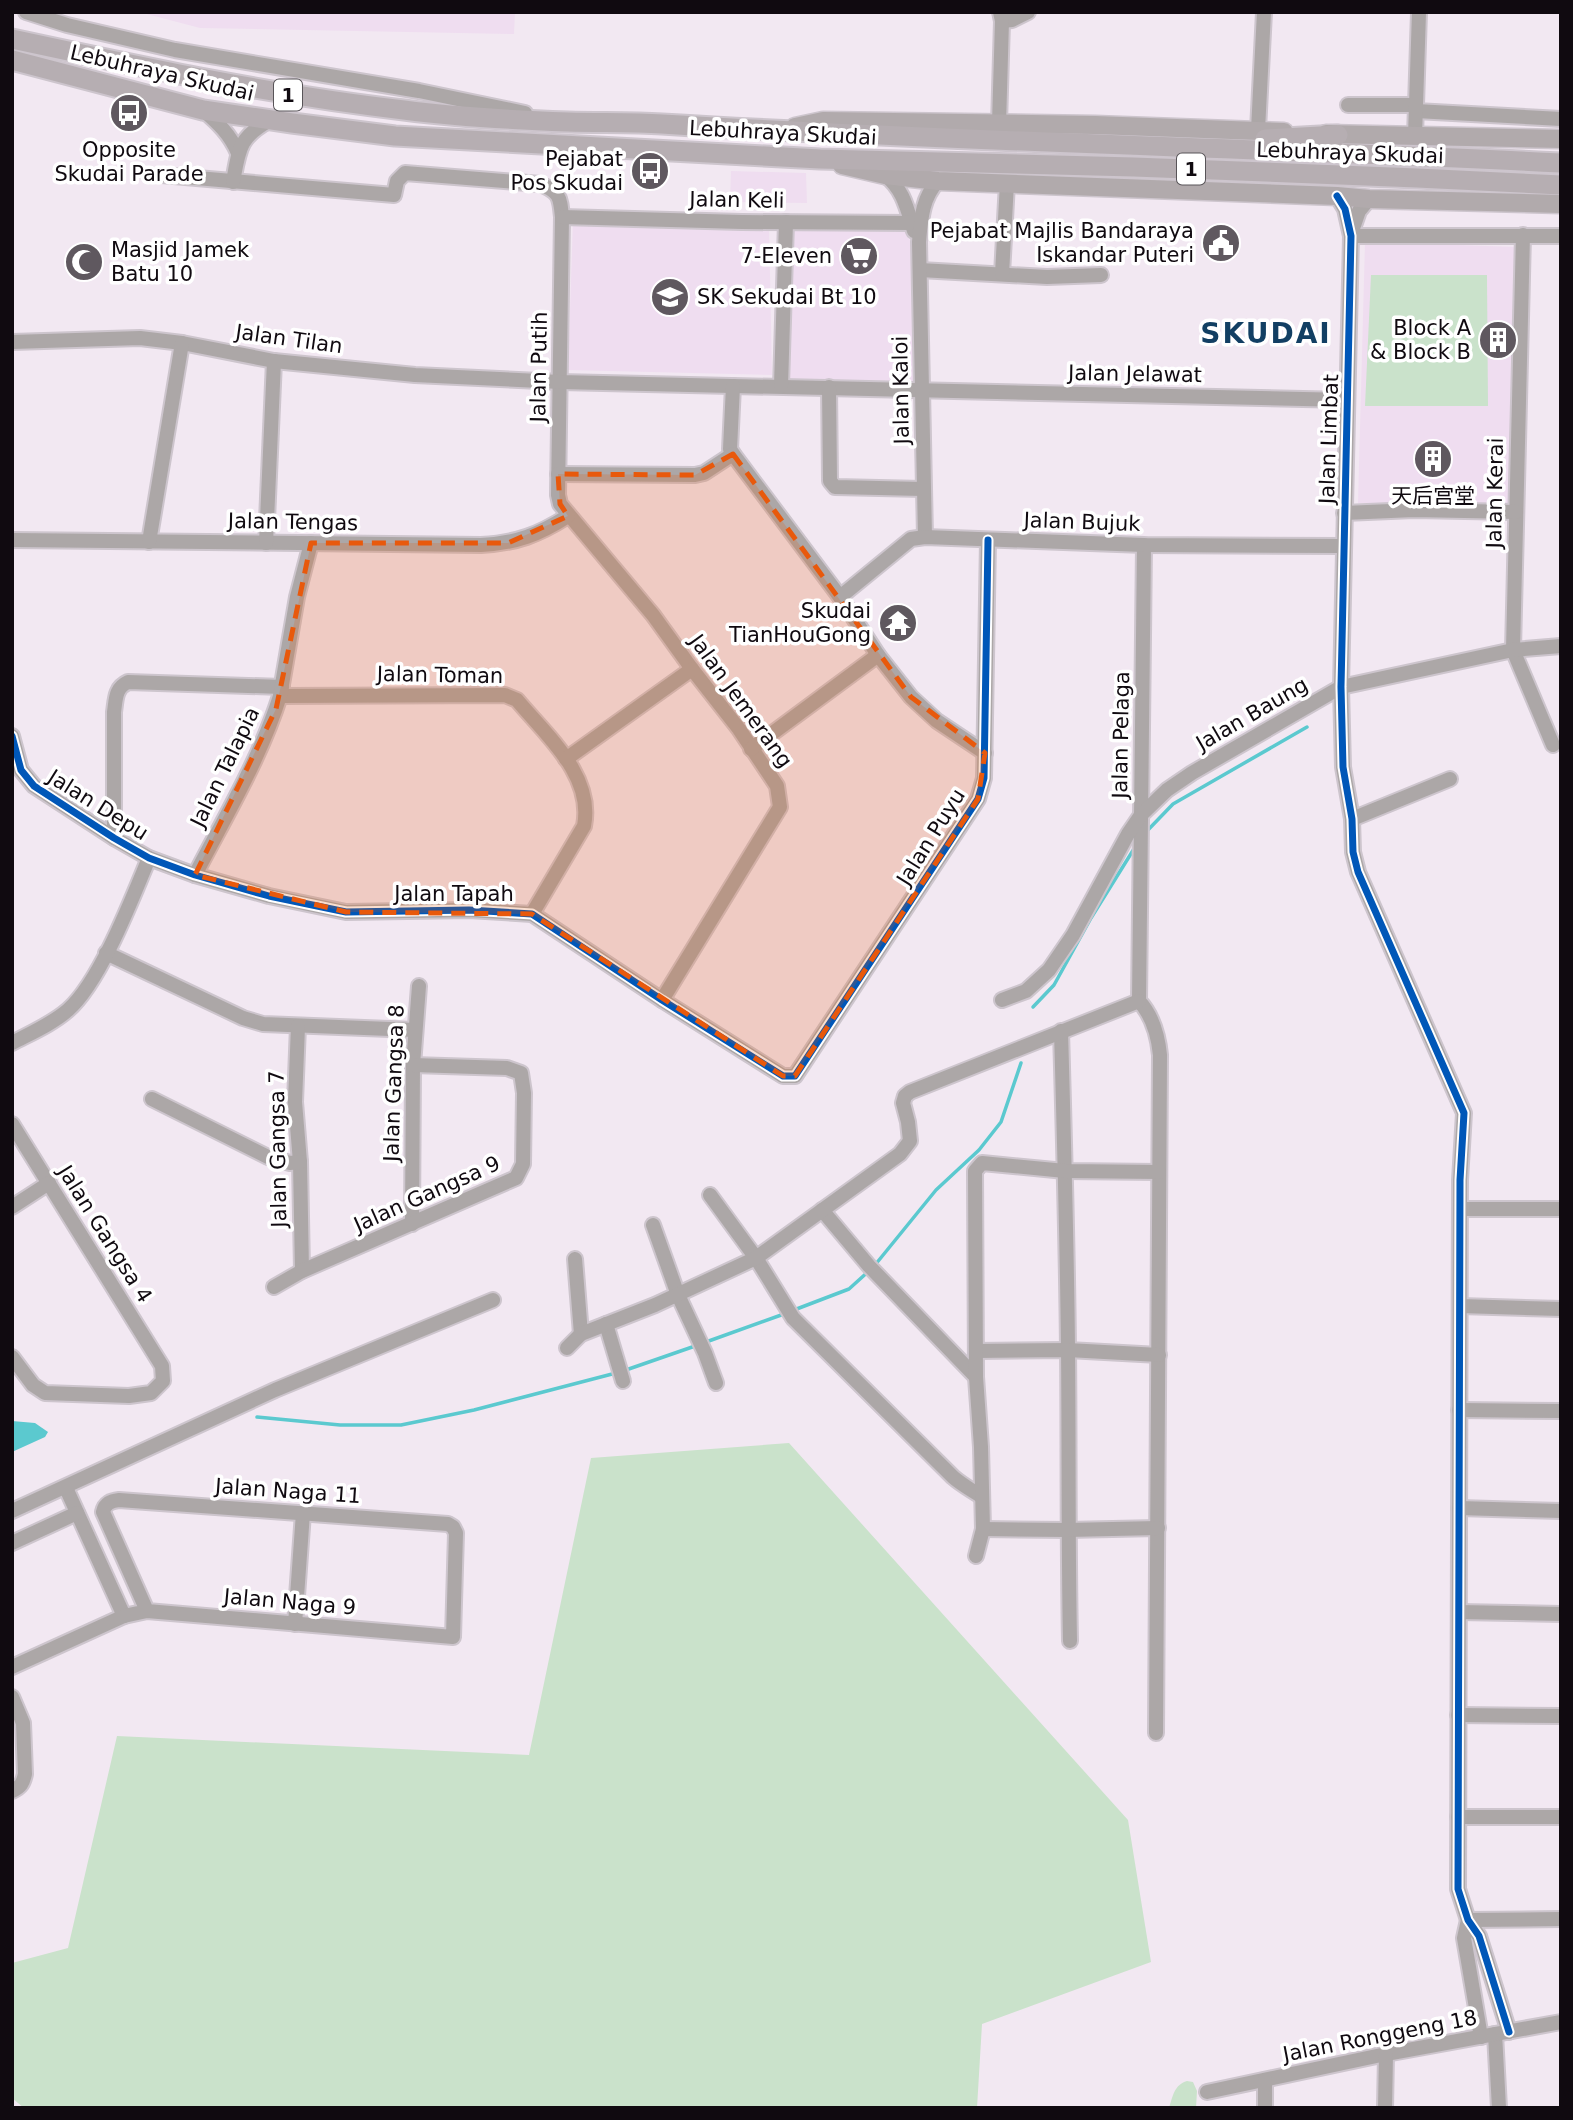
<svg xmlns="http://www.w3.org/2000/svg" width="1573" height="2120" font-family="'DejaVu Sans','Noto Sans SC',sans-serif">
<rect width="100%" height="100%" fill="#f2e8f2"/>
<g fill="#efddf0">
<path d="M139 12H515L514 34 200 28Z"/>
<path d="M731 171 806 173 807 203 730 202Z"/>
<path d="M573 219 769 225 772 375 568 370Z"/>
<path d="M790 226 906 227 911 244 914 382 786 379Z"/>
<path d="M1365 242 1518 247 1509 506 1358 503Z"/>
</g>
<g fill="#cae2cb">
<path d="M1371 275H1487L1488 406H1365Z"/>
<path d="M789 1443 1128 1820 1151 1962 982 2024 977 2108H24L12 2098V1963L68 1948 117 1736 529 1755 591 1458Z"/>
<path d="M1187 2081 1193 2082 1197 2091 1196 2108H1169C1173 2096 1174 2085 1187 2081Z"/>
</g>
<path fill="#5bc9cf" d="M12 1421 35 1423 48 1432 45 1437 12 1452Z"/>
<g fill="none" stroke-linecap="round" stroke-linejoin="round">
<g stroke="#5bc9cf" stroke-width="3.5">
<path d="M1146 832 1173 804 1307 727"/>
<path d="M1033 1007 1054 985 1091 918 1137 844"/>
<path d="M875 1265 936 1190 979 1150 1001 1122 1021 1063"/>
<path d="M794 1310 849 1289 870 1270"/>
<path d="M706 1342 784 1314"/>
<path d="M623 1371 698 1345"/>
<path d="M257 1417 340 1425H401L474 1410 616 1373"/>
</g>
<defs>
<g id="minor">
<path d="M26 12 67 25 175 50 419 91 525 113"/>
<path d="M1002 21 1012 20 1028 12"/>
<path d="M1348 105H1416"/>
<path d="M203 110C218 123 230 134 238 153"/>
<path d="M1416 111 1561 119"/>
<path d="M999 124 1002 21 1000 12"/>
<path d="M1258 130 1264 12"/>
<path d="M1415 136 1419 12"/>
<path d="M162 175 394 195 397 181 405 173 540 184C560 192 560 197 562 217L558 495 560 504 653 615 692 669 739 729 777 786 780 807 662 1000"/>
<path d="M885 175C904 190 907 209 914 231"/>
<path d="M233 182C239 149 239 137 270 120"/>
<path d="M1337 196 1345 209 1351 236 1341 687 1343 767 1352 819 1353 852 1358 872 1464 1113 1460 1180 1458 1889 1468 1920 1479 1936 1509 2032"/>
<path d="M562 217 742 222 912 223"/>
<path d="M1351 234 1359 211 1369 199"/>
<path d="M1523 235 1513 650 1553 745"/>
<path d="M1351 236H1561"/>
<path d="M920 270 1047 277 1101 275"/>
<path d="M1002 274 1007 183"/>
<path d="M12 342 140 338 182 343 274 361 415 375 560 382 1347 400"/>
<path d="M733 386 730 449 733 454 840 597 878 655 911 697 937 721 985 753"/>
<path d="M781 386 786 222"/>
<path d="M829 387 830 481 835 487 923 489"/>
<path d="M558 474 695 475 704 473 733 454"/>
<path d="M1344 513 1414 510 1516 512"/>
<path d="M925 537 919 242C921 219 922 198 938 181"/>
<path d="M12 540 481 545C517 543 538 535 568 516"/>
<path d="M149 542 182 343"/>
<path d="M266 543 274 361"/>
<path d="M1144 545 1139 1001C1153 1016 1158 1035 1160 1055L1156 1733"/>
<path d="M840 597 911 539 925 537 1144 545 1343 546"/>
<path d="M280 696 505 695 517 700C546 735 594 775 584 826L532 914"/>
<path d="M12 736 21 770 34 786 114 838 149 858 195 875 269 896 346 912 469 910 532 914 662 1000 783 1076H795L978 799 984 778 988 540"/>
<path d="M751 749 878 655"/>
<path d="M566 759 692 669"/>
<path d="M1352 819 1450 779"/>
<path d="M114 838V712C116 699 115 688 128 682L282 687"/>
<path d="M195 875C225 817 260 759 280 696L297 597 311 543"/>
<path d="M106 953 243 1018 263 1024 415 1030"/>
<path d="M1002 1000 1026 991 1049 970 1073 935 1128 834 1141 815 1167 790 1192 773 1341 687 1513 650 1561 646"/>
<path d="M298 1026 295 1102 300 1162 302 1271"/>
<path d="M1061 1031C1064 1137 1067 1243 1068 1349 1069 1447 1068 1544 1070 1641"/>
<path d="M12 1043C31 1033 52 1024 68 1010 100 982 132 899 149 858"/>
<path d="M152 1099 268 1157 290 1163 300 1162"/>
<path d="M12 1124 162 1366 163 1381 151 1393 129 1396 45 1393 33 1385 12 1357"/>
<path d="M710 1195 756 1258 793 1318 953 1477C962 1485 972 1490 982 1497"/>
<path d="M12 1207 49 1183"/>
<path d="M1460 1209H1561"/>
<path d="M822 1210 869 1266 976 1377"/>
<path d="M412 1224 413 1065 419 986"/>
<path d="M653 1225 678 1295 705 1353 716 1383"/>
<path d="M575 1259 581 1334"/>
<path d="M274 1287 302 1271 516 1178 523 1164 524 1093 521 1073 507 1068 413 1065"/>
<path d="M1460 1306 1561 1309"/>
<path d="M606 1324 623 1381"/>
<path d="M567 1348 581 1334 655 1305 756 1258 900 1154 910 1141 908 1122 903 1103 905 1096 910 1092 1139 1001"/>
<path d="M976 1351 1068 1350 1159 1355"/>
<path d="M1459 1410 1561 1411"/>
<path d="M66 1488 124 1616"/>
<path d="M1459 1508 1561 1511"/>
<path d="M12 1511 275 1390 493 1300"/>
<path d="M983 1529 1067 1530 1158 1528"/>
<path d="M12 1543 77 1513"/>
<path d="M976 1556 983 1529 981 1447 976 1377 975 1171 982 1163 1065 1171 1159 1172"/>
<path d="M1459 1612 1561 1614"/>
<path d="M295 1624 303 1513"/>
<path d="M12 1667 124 1616 147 1611 453 1637 456 1533 453 1527 448 1524 119 1500C111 1501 105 1503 103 1512L147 1611"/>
<path d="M12 1697 23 1723 25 1774C23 1783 21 1787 12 1791"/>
<path d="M1458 1715 1561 1716"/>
<path d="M1458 1817H1561"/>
<path d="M1468 1920 1464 1938 1481 2037"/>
<path d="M1468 1920 1561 1919"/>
<path d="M1495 2034 1499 2108"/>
<path d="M1207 2092 1386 2054 1561 2022"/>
<path d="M1265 2108V2080"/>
<path d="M1385 2108 1386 2054"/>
</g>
<g id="major">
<path d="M795 127 823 121 1095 125 1284 132"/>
<path d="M1326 134 1561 139"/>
<path d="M842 165 885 175 938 181 1337 196 1369 199 1561 204"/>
</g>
<g id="highway">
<path d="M12 39C142 67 272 95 404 110 458 117 514 120 568 122 600 123 631 122 662 124 961 142 1261 148 1561 163"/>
<path d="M12 60 203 110 292 123 395 136 820 159 1134 167 1417 178 1561 185"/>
<path d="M1265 139 1338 135"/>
</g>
</defs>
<use href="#minor" stroke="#cdc5cd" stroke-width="18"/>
<use href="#major" stroke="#cdc5cd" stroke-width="21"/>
<use href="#highway" stroke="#cdc5cd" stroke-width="23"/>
<use href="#minor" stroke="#aca7a7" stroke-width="14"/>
<use href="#major" stroke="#b1aaac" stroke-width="18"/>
<use href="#highway" stroke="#b6aeb2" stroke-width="19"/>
<defs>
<g id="cycleway">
<path d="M1337 196 1345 209 1351 236 1341 687 1343 767 1352 819 1353 852 1358 872 1464 1113 1460 1180 1458 1889 1468 1920 1479 1936 1509 2032"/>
<path d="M12 736 21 770 34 786 114 838 149 858 195 875 269 896 346 912 469 910 532 914 662 1000 783 1076H795L978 799 984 778 988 540"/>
</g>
</defs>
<use href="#cycleway" stroke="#fff" stroke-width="11"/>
<use href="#cycleway" stroke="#0057b8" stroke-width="7"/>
</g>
<path fill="#e8590c" fill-opacity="0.2" stroke="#e8590c" stroke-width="5" stroke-dasharray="14 9" stroke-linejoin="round" d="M733 454 911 697 985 753 978 799 795 1076H783L532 914 346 912 195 875 276 709 311 543H508L568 516 560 504 558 474 695 475Z"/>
<defs>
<symbol id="bus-disc" viewBox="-11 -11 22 22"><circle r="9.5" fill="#5f585f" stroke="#fff"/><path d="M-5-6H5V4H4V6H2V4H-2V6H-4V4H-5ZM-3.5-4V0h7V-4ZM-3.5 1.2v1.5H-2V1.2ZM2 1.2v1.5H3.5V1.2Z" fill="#fff"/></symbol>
<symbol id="civic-disc" viewBox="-11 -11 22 22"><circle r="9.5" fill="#5f585f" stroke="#fff"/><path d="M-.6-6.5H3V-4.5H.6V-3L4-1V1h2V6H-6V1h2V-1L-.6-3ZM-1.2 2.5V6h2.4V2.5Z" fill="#fff"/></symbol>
<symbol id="supermarket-disc" viewBox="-11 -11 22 22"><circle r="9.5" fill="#5f585f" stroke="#fff"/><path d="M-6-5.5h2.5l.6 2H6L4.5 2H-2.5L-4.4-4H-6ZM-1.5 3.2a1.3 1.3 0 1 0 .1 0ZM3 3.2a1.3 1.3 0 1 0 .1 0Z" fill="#fff"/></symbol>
<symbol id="mosque-disc" viewBox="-11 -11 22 22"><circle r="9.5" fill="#5f585f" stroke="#fff"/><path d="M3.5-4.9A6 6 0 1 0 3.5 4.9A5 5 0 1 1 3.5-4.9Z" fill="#fff"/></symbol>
<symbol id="school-disc" viewBox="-11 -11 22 22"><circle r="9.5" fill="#5f585f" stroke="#fff"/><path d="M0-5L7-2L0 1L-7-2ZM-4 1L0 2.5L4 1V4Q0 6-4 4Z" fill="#fff"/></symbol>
<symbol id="building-disc" viewBox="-11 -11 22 22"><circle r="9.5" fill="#5f585f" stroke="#fff"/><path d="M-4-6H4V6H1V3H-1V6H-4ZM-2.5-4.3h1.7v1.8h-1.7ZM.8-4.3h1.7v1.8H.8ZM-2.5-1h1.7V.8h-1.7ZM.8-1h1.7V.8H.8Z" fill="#fff"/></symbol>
<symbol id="temple-disc" viewBox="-11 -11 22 22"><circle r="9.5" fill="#5f585f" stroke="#fff"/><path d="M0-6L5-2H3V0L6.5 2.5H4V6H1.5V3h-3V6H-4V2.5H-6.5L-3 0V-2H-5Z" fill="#fff"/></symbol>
</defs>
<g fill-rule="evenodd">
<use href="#bus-disc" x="107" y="91" width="44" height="44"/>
<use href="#bus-disc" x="628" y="149" width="44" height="44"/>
<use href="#civic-disc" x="1199" y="221" width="44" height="44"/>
<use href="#supermarket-disc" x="837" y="234" width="44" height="44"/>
<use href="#mosque-disc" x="62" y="240" width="44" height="44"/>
<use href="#school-disc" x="648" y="275" width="44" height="44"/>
<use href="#building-disc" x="1476" y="318" width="44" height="44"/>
<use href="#building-disc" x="1411" y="437" width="44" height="44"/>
<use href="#temple-disc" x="876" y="601" width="44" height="44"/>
</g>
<g text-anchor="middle" stroke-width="7" stroke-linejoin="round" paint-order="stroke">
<g fill="#fff" stroke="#585458" stroke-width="2">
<rect x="274" y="79.5" width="28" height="31" rx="5"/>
<rect x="1177" y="153.5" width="28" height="31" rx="5"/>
</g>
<g font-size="19" font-weight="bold" fill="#100a10">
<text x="288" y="102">1</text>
<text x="1191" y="176">1</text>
</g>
<g font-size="21" fill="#100a10" stroke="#fff">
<text transform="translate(162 73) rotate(13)" y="7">Lebuhraya Skudai</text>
<text transform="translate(783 133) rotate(3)" y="7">Lebuhraya Skudai</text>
<text transform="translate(1350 153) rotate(2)" y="7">Lebuhraya Skudai</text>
<text transform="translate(737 200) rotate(1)" y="7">Jalan Keli</text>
<text transform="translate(289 339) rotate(8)" y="7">Jalan Tilan</text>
<text transform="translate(539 367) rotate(-89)" y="7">Jalan Putih</text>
<text transform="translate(1135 374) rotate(1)" y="7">Jalan Jelawat</text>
<text transform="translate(901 390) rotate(-91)" y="7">Jalan Kaloi</text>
<text transform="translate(1329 439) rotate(-88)" y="7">Jalan Limbat</text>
<text transform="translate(1495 493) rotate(-89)" y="7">Jalan Kerai</text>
<text transform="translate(293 522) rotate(1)" y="7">Jalan Tengas</text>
<text transform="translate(1082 522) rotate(2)" y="7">Jalan Bujuk</text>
<text transform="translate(440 675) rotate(1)" y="7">Jalan Toman</text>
<text transform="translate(741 701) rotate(54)" y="7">Jalan Jemerang</text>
<text transform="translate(1252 714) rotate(-30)" y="7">Jalan Baung</text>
<text transform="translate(1121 735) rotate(-89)" y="7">Jalan Pelaga</text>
<text transform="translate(225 767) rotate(-64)" y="7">Jalan Talapia</text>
<text transform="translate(98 805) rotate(32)" y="7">Jalan Depu</text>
<text transform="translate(931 837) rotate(-58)" y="7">Jalan Puyu</text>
<text x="454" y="901">Jalan Tapah</text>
<text transform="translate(394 1083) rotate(-88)" y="7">Jalan Gangsa 8</text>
<text transform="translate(278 1149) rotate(-91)" y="7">Jalan Gangsa 7</text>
<text transform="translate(427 1194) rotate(-24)" y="7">Jalan Gangsa 9</text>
<text transform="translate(105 1234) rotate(58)" y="7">Jalan Gangsa 4</text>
<text transform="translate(288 1491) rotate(4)" y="7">Jalan Naga 11</text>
<text transform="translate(290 1602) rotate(5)" y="7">Jalan Naga 9</text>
<text transform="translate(1380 2036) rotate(-11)" y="7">Jalan Ronggeng 18</text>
</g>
<g font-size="21" fill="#100a10" stroke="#fff" text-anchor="end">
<text x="129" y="157" text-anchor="middle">Opposite<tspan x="129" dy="24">Skudai Parade</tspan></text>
<text x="623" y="166">Pejabat<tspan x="623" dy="24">Pos Skudai</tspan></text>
<text x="1194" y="238">Pejabat Majlis Bandaraya<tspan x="1194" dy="24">Iskandar Puteri</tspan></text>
<text x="111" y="257" text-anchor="start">Masjid Jamek<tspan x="111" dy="24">Batu 10</tspan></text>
<text x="832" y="263">7-Eleven</text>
<text x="697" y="304" text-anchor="start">SK Sekudai Bt 10</text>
<text x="1471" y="335">Block A<tspan x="1471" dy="24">&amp; Block B</tspan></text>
<text x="1433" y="503" text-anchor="middle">天后宫堂</text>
<text x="871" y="618">Skudai<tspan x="871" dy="24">TianHouGong</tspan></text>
</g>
<g font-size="28" font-weight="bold" letter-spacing="2" fill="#123f63" stroke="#fff">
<text x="1266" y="343">SKUDAI</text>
</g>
</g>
<rect width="1573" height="2120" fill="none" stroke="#100a10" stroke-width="28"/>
</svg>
